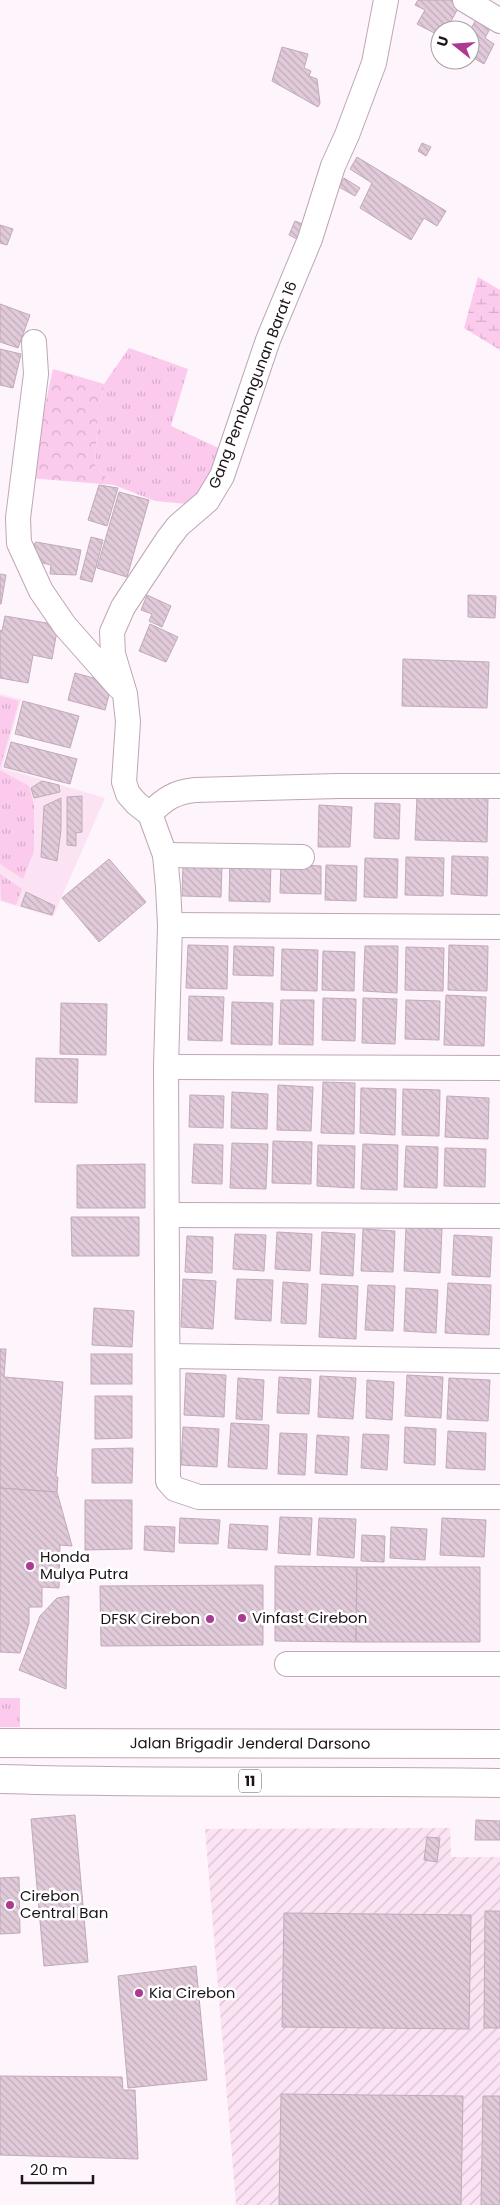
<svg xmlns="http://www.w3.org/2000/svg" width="500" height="2205" font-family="Poppins,sans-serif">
<defs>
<pattern id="industrial-furrows" width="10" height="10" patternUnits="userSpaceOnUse" patternTransform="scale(1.25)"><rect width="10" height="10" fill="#fbe3f3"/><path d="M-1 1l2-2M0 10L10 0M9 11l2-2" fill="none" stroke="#d7c2d0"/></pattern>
<pattern id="grass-tufts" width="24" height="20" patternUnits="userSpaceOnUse" patternTransform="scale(1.25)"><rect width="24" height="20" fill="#fbcaec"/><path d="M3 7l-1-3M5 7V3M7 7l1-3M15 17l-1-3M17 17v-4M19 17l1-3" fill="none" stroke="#d7adca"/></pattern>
<pattern id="forest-crowns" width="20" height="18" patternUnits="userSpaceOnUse" patternTransform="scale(1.25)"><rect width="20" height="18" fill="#fbcaec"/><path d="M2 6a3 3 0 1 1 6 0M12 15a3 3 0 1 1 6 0" fill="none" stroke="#d7adca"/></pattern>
<pattern id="wetland-marsh" width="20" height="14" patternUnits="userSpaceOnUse" patternTransform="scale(1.25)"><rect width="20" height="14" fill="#fbcaec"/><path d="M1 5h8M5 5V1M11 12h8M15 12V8" fill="none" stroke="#d7adca"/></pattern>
<pattern id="building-back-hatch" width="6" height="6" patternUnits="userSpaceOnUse" patternTransform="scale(1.25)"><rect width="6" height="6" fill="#e1cad9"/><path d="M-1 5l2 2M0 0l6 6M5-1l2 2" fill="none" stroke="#c0adba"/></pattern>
</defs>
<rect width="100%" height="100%" fill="#fef4fb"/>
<path fill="#fbe3f3" d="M0 694 21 699 2 768 105 798 53 917 0 901Z"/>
<path fill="url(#industrial-furrows)" d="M450 1828 451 1857H500V2205H236L205 1829Z"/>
<g fill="url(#grass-tufts)">
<path d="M129 348 188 369 171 426 225 451 219 471 188 504 155 501 114 485 95 466 98 415 104 384Z"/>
<path d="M0 696 19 701 0 768Z"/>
<path d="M0 770 29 786 34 805V851L23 879 0 864Z"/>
<path d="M0 874 22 889 16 905 1 900Z"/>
<rect x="0" y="1698" width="20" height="29"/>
</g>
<path fill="url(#forest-crowns)" d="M53 369 104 384 98 415 95 466 114 485 29 478Z"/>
<path fill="url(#wetland-marsh)" d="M478 277 500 290V350L464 328Z"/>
<g fill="url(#building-back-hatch)" stroke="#c0aab9">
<path d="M418 0H451L460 5 446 30H440V36L417 24 425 10 415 5Z"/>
<path d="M480 13 494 21 485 38 494 44 484 64 470 56V30Z"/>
<path d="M455 22 469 30H450Z"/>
<path d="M282 47 308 54 304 68 311 71 309 76 317 79 320 103 318 107 272 81Z"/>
<path d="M422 143 431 147 426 156 418 151Z"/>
<path d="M357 157 446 211 437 226 424 218 411 240 360 208 372 183 350 169Z"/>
<path d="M344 178 360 188 355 196 339 187Z"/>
<path d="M295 221 305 225 299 240 289 235Z"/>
<path d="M0 225 13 229 7 245 0 243Z"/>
<path d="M0 304 30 315 18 348 0 342Z"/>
<path d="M0 349 21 354 13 388 0 385Z"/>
<path d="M99 485 118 488 107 526 88 520Z"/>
<path d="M119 492 149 500 127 577 97 568Z"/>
<path d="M91 537 103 540 92 582 80 579Z"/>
<path d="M36 542 81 550 76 575 50 574 51 565 39 562 31 547Z"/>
<path d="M0 574 6 575 1 604H0Z"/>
<path d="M147 595 171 606 162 627 149 621 152 614 141 610Z"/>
<path d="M468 595 496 596 495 618 468 617Z"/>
<path d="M5 616 58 625 52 659 33 655 28 683 0 678V630L2 631Z"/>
<path d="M150 624 178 637 166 662 139 651Z"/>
<path d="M403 659 489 662 487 708 402 706Z"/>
<path d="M75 673 112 683 105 710 68 700Z"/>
<path d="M23 701 79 716 70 748 15 734Z"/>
<path d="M11 742 77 759 70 784 4 767Z"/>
<path d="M42 781 59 785 60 792 34 798 31 788Z"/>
<path d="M82 796V832L76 833V846L67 845V797Z"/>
<path d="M417 796 488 798 487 842 415 840Z"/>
<path d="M61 798V830L57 861 41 857 44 806Z"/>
<path d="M375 803 400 804 399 839 374 838Z"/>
<path d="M319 805 352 807 350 847H318Z"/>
<path d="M452 856 488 857 487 896 451 894Z"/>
<path d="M406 857 444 858 443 896 405 895Z"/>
<path d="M365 858 398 859 397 898 364 897Z"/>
<path d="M109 859 146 902 99 942 62 898Z"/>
<path d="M230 859 271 860 270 902 229 901Z"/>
<path d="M183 864 222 865 221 897 182 896Z"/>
<path d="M281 864 321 866V894L280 893Z"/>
<path d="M326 865 357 866 356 901 325 900Z"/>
<path d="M26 892 55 906 52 915 21 906Z"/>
<path d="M188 945 228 946 227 989 186 988Z"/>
<path d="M449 945 488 946 487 991 448 990Z"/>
<path d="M234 946 274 947 273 976 233 975Z"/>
<path d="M365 946H398L397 993 363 991Z"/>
<path d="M406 947 444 948 443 991 405 990Z"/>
<path d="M282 949 318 950 317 991 281 990Z"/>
<path d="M323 951 355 952 354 991 322 990Z"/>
<path d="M446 995 486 997 484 1046 444 1045Z"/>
<path d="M189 996 224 997 222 1041 188 1040Z"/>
<path d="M323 998 356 999 355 1041 322 1040Z"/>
<path d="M363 998 397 999 395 1044 362 1043Z"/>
<path d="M281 1000H314L313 1045 279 1044Z"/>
<path d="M406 1000 440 1001 439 1040 405 1039Z"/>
<path d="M232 1002 273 1003 272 1045 231 1044Z"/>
<path d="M61 1003 107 1004 106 1055 60 1054Z"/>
<path d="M36 1058 78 1059 77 1103 35 1102Z"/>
<path d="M323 1082 355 1083 354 1134 321 1133Z"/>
<path d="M278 1085 313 1087 311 1131 277 1130Z"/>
<path d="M361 1088 396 1089 395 1135 360 1133Z"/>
<path d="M403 1089 440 1090 439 1136 402 1135Z"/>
<path d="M232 1092 268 1094 267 1129 231 1128Z"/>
<path d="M190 1095 224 1096 223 1128 189 1127Z"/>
<path d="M447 1096 489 1098 488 1139 445 1137Z"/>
<path d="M273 1141 312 1142 311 1184 272 1183Z"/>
<path d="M232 1143 268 1144 266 1189 230 1188Z"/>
<path d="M194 1144 223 1145 222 1184 192 1183Z"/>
<path d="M363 1144 398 1145 397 1190 361 1189Z"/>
<path d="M318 1145 355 1146 354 1188 317 1186Z"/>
<path d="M406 1146 438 1147 437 1188 404 1187Z"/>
<path d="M445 1148 486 1149 485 1187 444 1186Z"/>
<path d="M145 1164V1208H77V1165Z"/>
<path d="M71 1217H139V1256H72Z"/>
<path d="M406 1227 442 1229 440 1273 404 1271Z"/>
<path d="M363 1229 395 1231 393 1272 361 1271Z"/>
<path d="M277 1232 312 1234 310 1271 275 1269Z"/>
<path d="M322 1232 355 1234 353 1276 320 1274Z"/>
<path d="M235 1234 266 1235 264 1271 233 1269Z"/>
<path d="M454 1235 492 1237 490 1277 452 1275Z"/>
<path d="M187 1236 213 1237 212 1273 185 1272Z"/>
<path d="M183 1279 216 1281 213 1329 181 1327Z"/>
<path d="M237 1279 273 1280 271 1321 235 1319Z"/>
<path d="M283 1282 308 1284 306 1324 281 1323Z"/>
<path d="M448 1283 491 1285 489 1335 445 1333Z"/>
<path d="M322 1284 358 1286 356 1339 319 1337Z"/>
<path d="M368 1285 395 1286 393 1331 365 1330Z"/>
<path d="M406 1288 438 1290 436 1333 404 1331Z"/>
<path d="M94 1308 134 1311 132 1347 92 1345Z"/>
<path d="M0 1349H6L4 1377 63 1382 56 1477H58L57 1492 0 1488Z"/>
<rect x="91" y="1354" width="41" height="30"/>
<path d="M186 1373 226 1375 224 1417 184 1415Z"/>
<path d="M407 1375 443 1377 441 1418 405 1416Z"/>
<path d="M320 1376 356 1378 353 1419 318 1417Z"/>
<path d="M279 1377 311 1379 309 1414 277 1413Z"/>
<path d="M238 1378 264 1380 262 1420 236 1419Z"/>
<path d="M449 1378 490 1380 488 1421 447 1419Z"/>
<path d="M367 1380 394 1382 392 1420 366 1418Z"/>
<path d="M95 1396H132V1438L95 1439Z"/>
<path d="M231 1423 269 1425 267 1469 228 1467Z"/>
<path d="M183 1427 219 1429 217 1467 181 1465Z"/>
<path d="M405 1427 436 1429 435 1465 404 1463Z"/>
<path d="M448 1431 486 1433 485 1470 446 1468Z"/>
<path d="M280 1433 307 1434 305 1475 278 1474Z"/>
<path d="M363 1434 389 1435 387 1470 361 1468Z"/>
<path d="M317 1435 349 1437 347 1475 315 1473Z"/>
<path d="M133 1448 132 1483H92V1449Z"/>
<path d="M0 1488 57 1492 72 1546 60 1545 59 1588 42 1587V1607H29V1623L20 1653 0 1652Z"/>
<path d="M85 1500H132V1549L85 1550Z"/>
<path d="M280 1517 312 1518 310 1555 278 1553Z"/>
<path d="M180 1518 220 1520 218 1544 179 1543Z"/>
<path d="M319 1518 356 1519 354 1558 317 1555Z"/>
<path d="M442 1518 486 1520 484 1557 440 1555Z"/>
<path d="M230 1524 268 1526 267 1550 228 1548Z"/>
<path d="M145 1526 175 1527 174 1552 144 1550Z"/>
<path d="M391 1527 427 1529 425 1560 390 1558Z"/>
<path d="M362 1535 385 1536 384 1562 361 1561Z"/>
<path d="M275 1566 357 1567 356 1642 275 1641Z"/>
<path d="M357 1567H480V1642H356Z"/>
<path d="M263 1585V1645L101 1646 100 1586Z"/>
<path d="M69 1596 66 1689 19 1670 40 1616 57 1598Z"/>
<path d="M75 1815 88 1962 44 1966 31 1819Z"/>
<path d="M476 1820 500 1821V1840H475Z"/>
<path d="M427 1837 440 1838 437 1862 424 1860Z"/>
<path d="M19 1877 20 1933 0 1934V1878Z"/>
<path d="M485 1911H500V2028H484Z"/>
<path d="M284 1913 471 1915 469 2029 282 2027Z"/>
<path d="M196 1966 207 2080 128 2088 118 1976Z"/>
<path d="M0 2076 122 2077 123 2090H135L138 2159 0 2155Z"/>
<path d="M281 2094 463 2096 461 2205H279Z"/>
<path d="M483 2096H500V2205H481Z"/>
</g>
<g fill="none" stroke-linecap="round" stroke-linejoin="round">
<defs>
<g id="street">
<path d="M386 0 374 63 347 135 333 166 310 239 268 340 222 476 207 501 178 526 168 539 123 607 112 632 113 654 125 694 128 722 124 782 128 794 137 804 150 814 165 855 168 887 170 925 166 1067 168 1481 175 1489 199 1497H500"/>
<path d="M465 0 500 21"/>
<path d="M34 342 36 374 18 518 19 543 41 591 65 626 119 687"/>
<path d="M150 814C164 799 175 792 195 790L338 786H500"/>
<path d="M165 855 302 857"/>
<path d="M170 925 500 927"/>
<path d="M166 1067 500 1068"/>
<path d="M167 1215 500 1216"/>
<path d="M169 1356 500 1361"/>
<path d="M287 1664H500"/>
</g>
<g id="highway">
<path id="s1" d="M0 1743 500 1744"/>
<path d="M0 1779C167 1784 333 1780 500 1783"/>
</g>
</defs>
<use href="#street" stroke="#bea7b6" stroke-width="26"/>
<use href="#highway" stroke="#bea7b6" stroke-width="30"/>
<use href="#street" stroke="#fff" stroke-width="24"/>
<use href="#highway" stroke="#fff" stroke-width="28"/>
</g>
<g fill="#ac3992" stroke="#fff" stroke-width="2">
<circle cx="30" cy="1566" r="5"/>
<circle cx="242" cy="1618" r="5"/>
<circle cx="210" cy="1619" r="5"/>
<circle cx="10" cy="1905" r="5"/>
<circle cx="139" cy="1993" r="5"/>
</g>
<g text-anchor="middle" stroke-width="5" stroke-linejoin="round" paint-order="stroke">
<rect fill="#fff" stroke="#605a5e" stroke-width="1" x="239" y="1769.5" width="22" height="23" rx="4"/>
<g font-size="14" font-weight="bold" fill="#1c1419">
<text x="250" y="1786">11</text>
</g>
<g font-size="15" fill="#1c1419" stroke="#fff">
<text transform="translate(253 385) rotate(-69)" y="5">Gang Pembangunan Barat 16</text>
<text dy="5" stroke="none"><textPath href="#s1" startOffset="250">Jalan Brigadir Jenderal Darsono</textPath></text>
</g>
<g font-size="15" fill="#1c1419" stroke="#fff" text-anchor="start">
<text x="40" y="1562">Honda<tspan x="40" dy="17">Mulya Putra</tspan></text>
<text x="252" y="1623">Vinfast Cirebon</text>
<text x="200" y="1624" text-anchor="end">DFSK Cirebon</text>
<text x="20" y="1901">Cirebon<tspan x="20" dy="17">Central Ban</tspan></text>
<text x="149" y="1998">Kia Cirebon</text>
</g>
</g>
<g transform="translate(455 45) rotate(287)"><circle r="24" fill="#ffffff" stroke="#a4a1a3"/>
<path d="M0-4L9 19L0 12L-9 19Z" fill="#ac3992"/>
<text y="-8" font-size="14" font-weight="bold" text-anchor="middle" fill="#1c1419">U</text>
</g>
<path d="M22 2175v8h71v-8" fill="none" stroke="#1c1419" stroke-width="2.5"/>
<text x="30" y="2175" font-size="15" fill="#1c1419" stroke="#ffffff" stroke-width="4" paint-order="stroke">20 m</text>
</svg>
